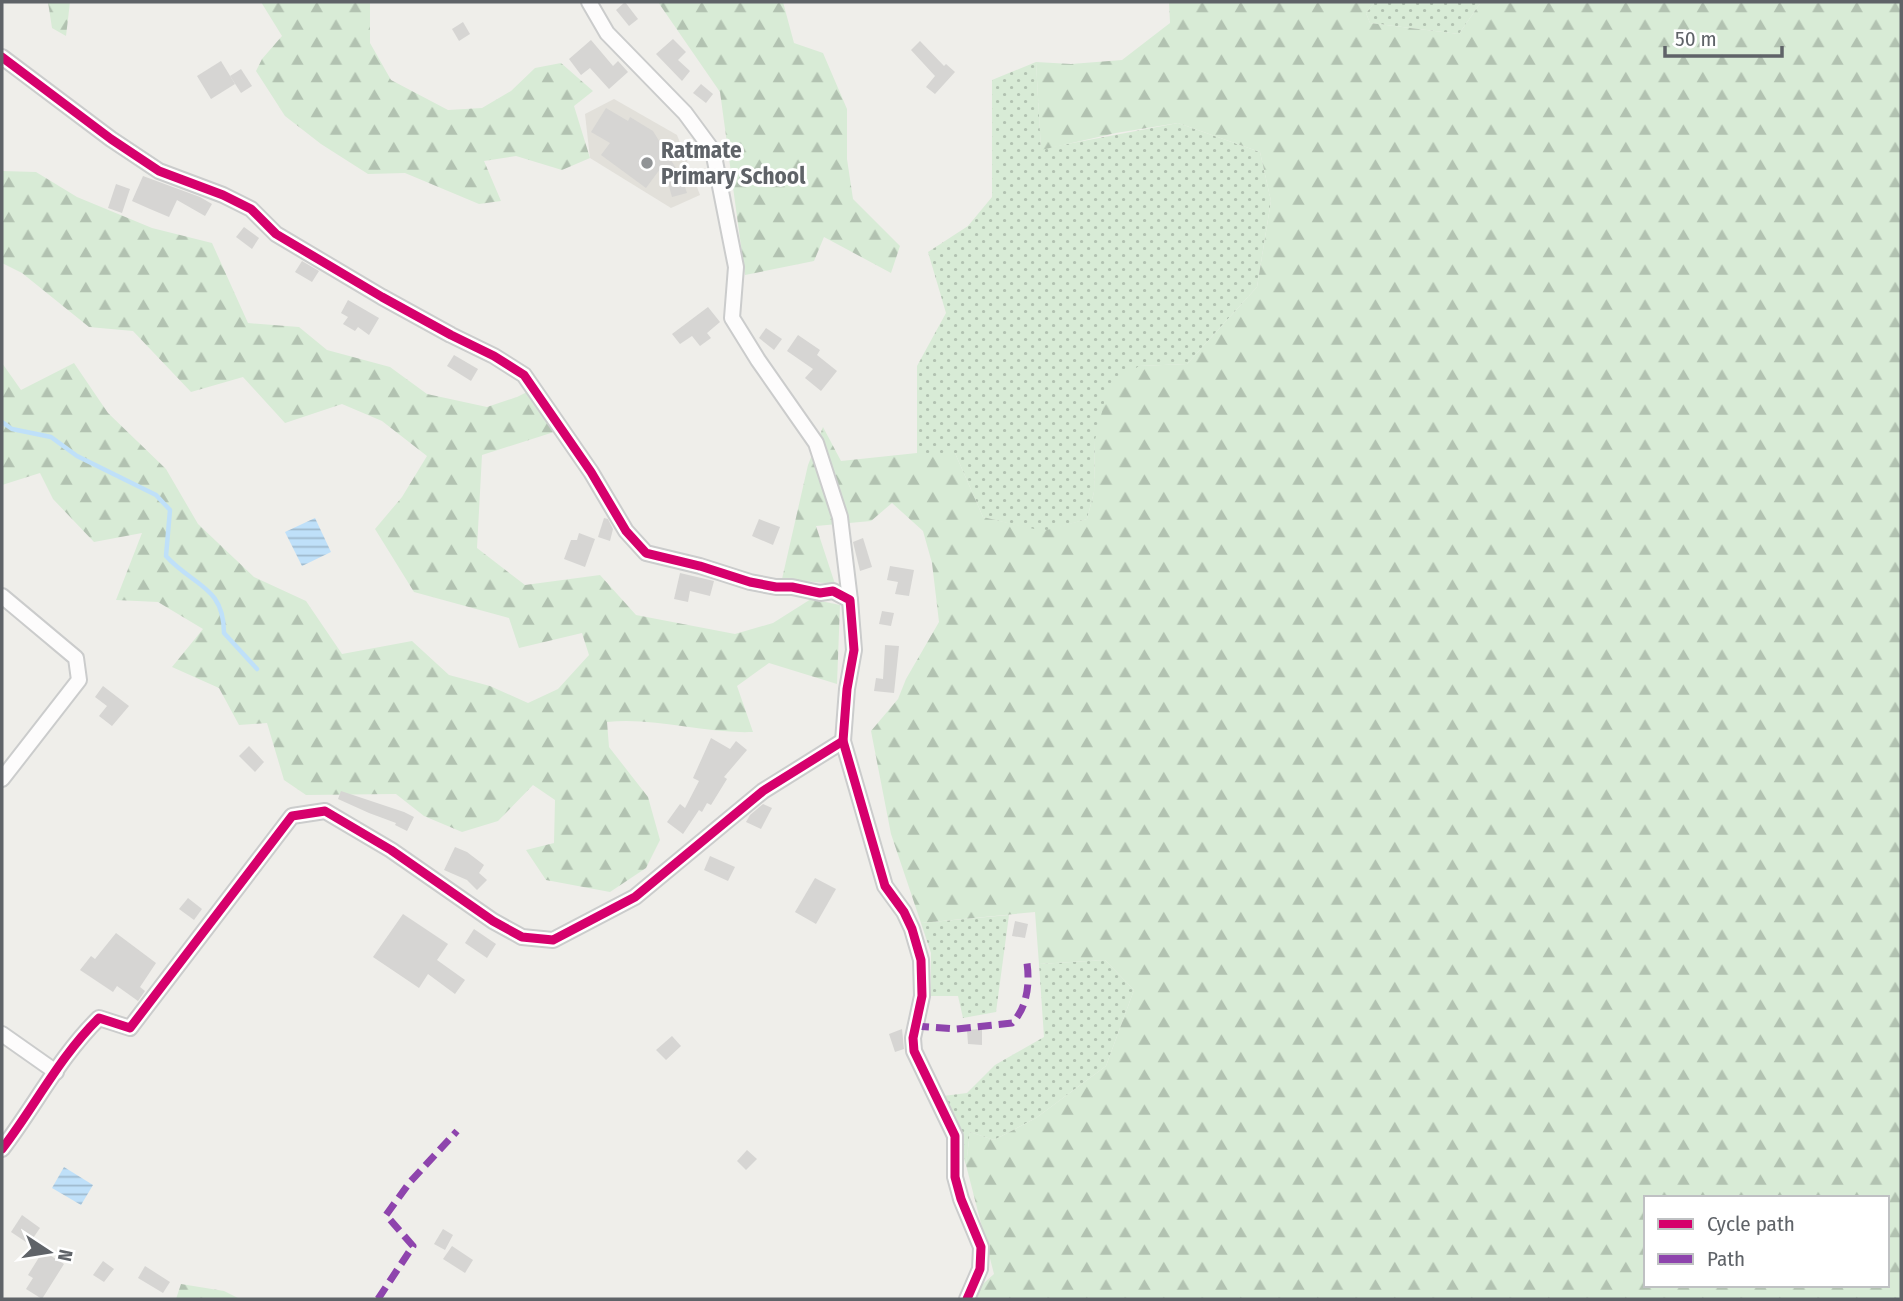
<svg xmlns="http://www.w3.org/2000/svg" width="1903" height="1301" font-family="'Fira Sans Condensed',sans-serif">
<defs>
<pattern id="green-dots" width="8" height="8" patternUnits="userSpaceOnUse" patternTransform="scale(1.75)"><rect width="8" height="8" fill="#d8ebd6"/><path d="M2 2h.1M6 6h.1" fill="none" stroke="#b2c2b1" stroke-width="1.8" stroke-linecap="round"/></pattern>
<pattern id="forest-firs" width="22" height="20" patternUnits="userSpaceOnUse" patternTransform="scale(1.75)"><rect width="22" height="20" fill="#d8ebd6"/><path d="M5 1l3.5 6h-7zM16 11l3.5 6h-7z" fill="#b2c2b1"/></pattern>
<pattern id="water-rules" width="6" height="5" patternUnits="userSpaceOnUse" patternTransform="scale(1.75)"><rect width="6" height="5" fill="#bfe0f9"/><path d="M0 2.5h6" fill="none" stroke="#9eb9cd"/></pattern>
</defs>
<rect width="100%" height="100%" fill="#efeeea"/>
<path fill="#e2e0da" d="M614 99 677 135 700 195 671 208 590 158 585 114Z"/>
<g fill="url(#green-dots)">
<path d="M1375 2H1481L1459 34 1370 23 1366 13Z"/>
<path d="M1036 62 1041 149 1178 123 1260 152 1271 201 1257 287 1187 364 1139 366 1095 440 1094 492 1087 519 1043 532 983 517 955 453H917V366L946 313 928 252 968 226 992 197V80Z"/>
<path d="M1009 915 996 1012 963 1018 958 996H931V953L921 923Z"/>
<path d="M1105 960 1134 990 1106 1066 1036 1118 994 1140 970 1132 966 1165 943 1096 967 1093 995 1065 1044 1037 1039 964Z"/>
</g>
<g fill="url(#forest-firs)" fill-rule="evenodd">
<path d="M48 2H70L66 36 52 28Z"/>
<path d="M261 2H370V43L391 80 448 110 482 108 511 91 535 68 561 63 593 91 574 106 590 158 562 170 516 156 484 161 501 201 479 204 405 173 368 174 321 144 285 116 256 71 262 59 282 36Z"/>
<path d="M658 2H783L794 43 823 53 847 109V159L853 199 900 246 891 273 824 237 814 261 745 275 720 92Z"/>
<path d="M1169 2H1375L1366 13 1370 23 1459 34 1481 2H1901V1299H966L994 1274 966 1165 970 1132 994 1140 1036 1118 1106 1066 1134 990 1105 960 1039 964 1035 912 921 923 891 834 871 731 898 699 906 679 939 622 932 563 923 531 892 503 871 521 816 526 835 584 782 579 808 465 823 427 841 461 917 453H955L983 517 1043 531 1087 519 1094 492 1095 440 1108 387 1139 366 1187 364 1257 287 1271 201 1260 152 1178 123 1116 133 1041 150 1036 62 1071 64 1122 60 1170 23ZM1646 1198H1887V1285H1646Z"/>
<path d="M2 171 36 172 77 197 152 228 212 243 248 323 299 327 327 350 390 367 427 394 487 407 517 397 527 392 554 432 482 455 477 548 525 585 600 575 636 615 735 634 773 623 811 599 840 605 837 684 769 663 737 686 753 732C704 734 656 717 607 722L609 747 648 797 660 840 646 868 610 892 546 880 526 850 554 843 555 800 533 785 498 821 462 832 424 816 396 794 306 795 284 780 267 723 239 725 219 688 172 667 203 629 158 602 116 600 142 533 94 542 53 499 40 473 2 485V363L21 390 74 363 108 413 166 469 198 524 254 577 306 601 342 654 412 641 449 675 490 686 528 703 558 689 589 655 582 633 519 648 509 618 414 592 375 529 402 497 427 456 382 421 342 404 285 423 243 377 191 392 133 331 89 327 22 273 2 263Z"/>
<path d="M181 1284 224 1291 240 1299H176Z"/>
</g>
<g fill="url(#water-rules)">
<path d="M315 518 331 552 302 566 285 532Z"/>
<path d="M64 1167 93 1185 81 1205 52 1188Z"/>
</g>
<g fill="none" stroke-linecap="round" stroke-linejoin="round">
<path stroke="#bfe0f9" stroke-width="4.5" d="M2 422 12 429 51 437 77 456 156 495 170 510 166 556C193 586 224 586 224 633L257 669"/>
</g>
<g fill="#d6d5d3">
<path d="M625 2 638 19 629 26 616 10Z"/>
<path d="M463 22 470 34 459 41 452 29Z"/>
<path d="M673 39 686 52 678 60 690 71 682 81 656 54Z"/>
<path d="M591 40 613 66 618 61 628 72 609 89 590 68 581 75 569 59Z"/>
<path d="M920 41 944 66 946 64 955 72 935 94 926 87 935 76 911 50Z"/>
<path d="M221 61 235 84 211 99 197 76Z"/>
<path d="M241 69 252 86 241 93 230 76Z"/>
<path d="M701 84 713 94 706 103 693 93Z"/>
<path d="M606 108 628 121 630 117 653 131 682 178 687 193 672 197 663 165 646 188 601 155 610 143 591 132Z"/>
<path d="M143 176 200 197 212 204 205 216 177 200 169 217 150 209 132 201Z"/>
<path d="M116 184 130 189 122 213 108 208Z"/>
<path d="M244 227 259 238 252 249 236 237Z"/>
<path d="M302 261 319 271 312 282 295 272Z"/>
<path d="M348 300 379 318 369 335 358 327 355 331 343 324 348 317 341 313Z"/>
<path d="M708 307 720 322 707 333 711 338 700 346 692 336 680 344 672 334Z"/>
<path d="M766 328 782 339 774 350 759 338Z"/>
<path d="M798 335 820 350 817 355 837 371 821 391 805 378 813 369 787 351Z"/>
<path d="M454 355 478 369 471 381 447 366Z"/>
<path d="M604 518 608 519 613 529 610 541 598 537Z"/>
<path d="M759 519 780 527 773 545 752 536Z"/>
<path d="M579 533 595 539 585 567 564 559 571 540H577Z"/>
<path d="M863 538 872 567 860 571 853 542Z"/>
<path d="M890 566 914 570 909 596 895 594 898 582 887 580Z"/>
<path d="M680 573 714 581 710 596 690 591 688 602 674 599Z"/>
<path d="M882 611 894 613 891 626 879 624Z"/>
<path d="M885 645 899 646 894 693 874 691 876 678 883 679Z"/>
<path d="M103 686 129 706 112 726 99 716 107 706 95 697Z"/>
<path d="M711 738 730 749 736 741 747 750 724 777 727 779 711 805 707 803 702 812 699 810 683 834 667 822 680 804 685 808 699 781 693 778Z"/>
<path d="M249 746 264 762 255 772 239 756Z"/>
<path d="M341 791 404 812 414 817 407 831 395 825 396 823 369 813 338 799Z"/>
<path d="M763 804 772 808 761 829 746 822 750 815Z"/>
<path d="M455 847 467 852 484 865 479 873 487 880 477 890 467 880 444 870Z"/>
<path d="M710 856 735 867 728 881 704 870Z"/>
<path d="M815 878 836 889 816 924 795 912Z"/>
<path d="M188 898 202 909 194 920 179 909Z"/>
<path d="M403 914 448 944 437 960 465 980 455 994 428 974 419 988 373 957Z"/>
<path d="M1015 921 1028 924 1025 938 1012 936Z"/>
<path d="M474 929 496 944 487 958 465 943Z"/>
<path d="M116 933 156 963 140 987 145 991 138 1001 117 986 113 992 80 970 91 956 95 959Z"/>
<path d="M902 1029 904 1049 895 1052 889 1034Z"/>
<path d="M982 1029V1045L968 1044 967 1030Z"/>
<path d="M672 1036 681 1046 666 1060 656 1050Z"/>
<path d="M747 1150 757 1159 746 1170 737 1161Z"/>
<path d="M22 1215 40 1228 29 1244 11 1232Z"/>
<path d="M443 1229 453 1235 445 1250 434 1244Z"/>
<path d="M452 1246 473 1260 465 1273 443 1259Z"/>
<path d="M43 1251 64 1264 42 1299 26 1289 33 1278 28 1275Z"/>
<path d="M103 1261 114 1269 104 1282 93 1275Z"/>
<path d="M145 1266 170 1282 163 1293 138 1278Z"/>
</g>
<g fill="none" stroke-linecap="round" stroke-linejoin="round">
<defs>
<g id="minor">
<path d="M589 2 607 33 685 113 713 151 736 267 732 318 758 360 816 443 840 517 850 600"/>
<path d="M2 57 111 139 159 171 223 195 251 209 276 234 382 297 451 335 494 356 524 375 591 472 626 531 646 553 700 566 750 582 776 587H792L820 593 833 591 850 600 854 650 847 689 843 741 885 886 904 912 912 929 921 960 922 996 913 1038 914 1051 955 1136V1177L961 1199 981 1247 980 1269 967 1299"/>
<path d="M2 596 76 658 79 680 2 779"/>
<path d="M2 1034 56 1072"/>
<path d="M2 1149C35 1106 60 1056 99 1018L130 1028 292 816 325 811 391 850 493 921 522 937 553 940 635 897 763 791 843 741"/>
</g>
</defs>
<use href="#minor" stroke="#cbcccc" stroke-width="18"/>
<use href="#minor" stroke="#fdfcfc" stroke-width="14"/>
<g stroke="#8e44ad" stroke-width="7" stroke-dasharray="14 7" stroke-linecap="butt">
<path d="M915 1026 956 1029 1012 1023C1027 1008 1030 984 1027 963"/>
<path d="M378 1299 413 1246 386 1215 410 1182 457 1131"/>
</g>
<defs>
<g id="cycleway">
<path d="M2 57 111 139 159 171 223 195 251 209 276 234 382 297 451 335 494 356 524 375 591 472 626 531 646 553 700 566 750 582 776 587H792L820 593 833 591 850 600 854 650 847 689 843 741 885 886 904 912 912 929 921 960 922 996 913 1038 914 1051 955 1136V1177L961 1199 981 1247 980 1269 967 1299"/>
<path d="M2 1149C35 1106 60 1056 99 1018L130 1028 292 816 325 811 391 850 493 921 522 937 553 940 635 897 763 791 843 741"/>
</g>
</defs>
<use href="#cycleway" stroke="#fff" stroke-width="13"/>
<use href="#cycleway" stroke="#d6006c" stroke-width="9"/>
</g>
<circle fill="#919496" stroke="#fff" stroke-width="2.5" cx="647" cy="163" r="7"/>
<g text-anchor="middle" stroke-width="6" stroke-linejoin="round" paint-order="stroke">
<g font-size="23" font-weight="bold" fill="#5f6368" stroke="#fff" text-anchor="start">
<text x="661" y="158">Ratmate<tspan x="661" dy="26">Primary School</tspan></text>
</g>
</g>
<rect width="1903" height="1301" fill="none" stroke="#5f6368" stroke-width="7"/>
<rect x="1644" y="1196" width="245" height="91" fill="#ffffff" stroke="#bfc1c3" stroke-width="2"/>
<rect x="1658" y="1219" width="35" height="10" fill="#d6006c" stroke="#bfc1c3" stroke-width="2"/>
<text x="1707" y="1231" font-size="21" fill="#5f6368">Cycle path</text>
<rect x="1658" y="1254" width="35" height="10" fill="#8e44ad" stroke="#bfc1c3" stroke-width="2"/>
<text x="1707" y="1266" font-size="21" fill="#5f6368">Path</text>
<g transform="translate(49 1252) rotate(102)" stroke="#ffffff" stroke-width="5" paint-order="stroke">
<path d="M0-5L12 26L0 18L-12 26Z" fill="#5f6368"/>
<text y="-10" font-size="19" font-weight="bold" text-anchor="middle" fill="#5f6368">N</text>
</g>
<path d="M1665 46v10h117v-10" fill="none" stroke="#5f6368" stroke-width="3.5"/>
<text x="1675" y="46" font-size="21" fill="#5f6368" stroke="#ffffff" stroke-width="5" paint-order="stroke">50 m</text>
</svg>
